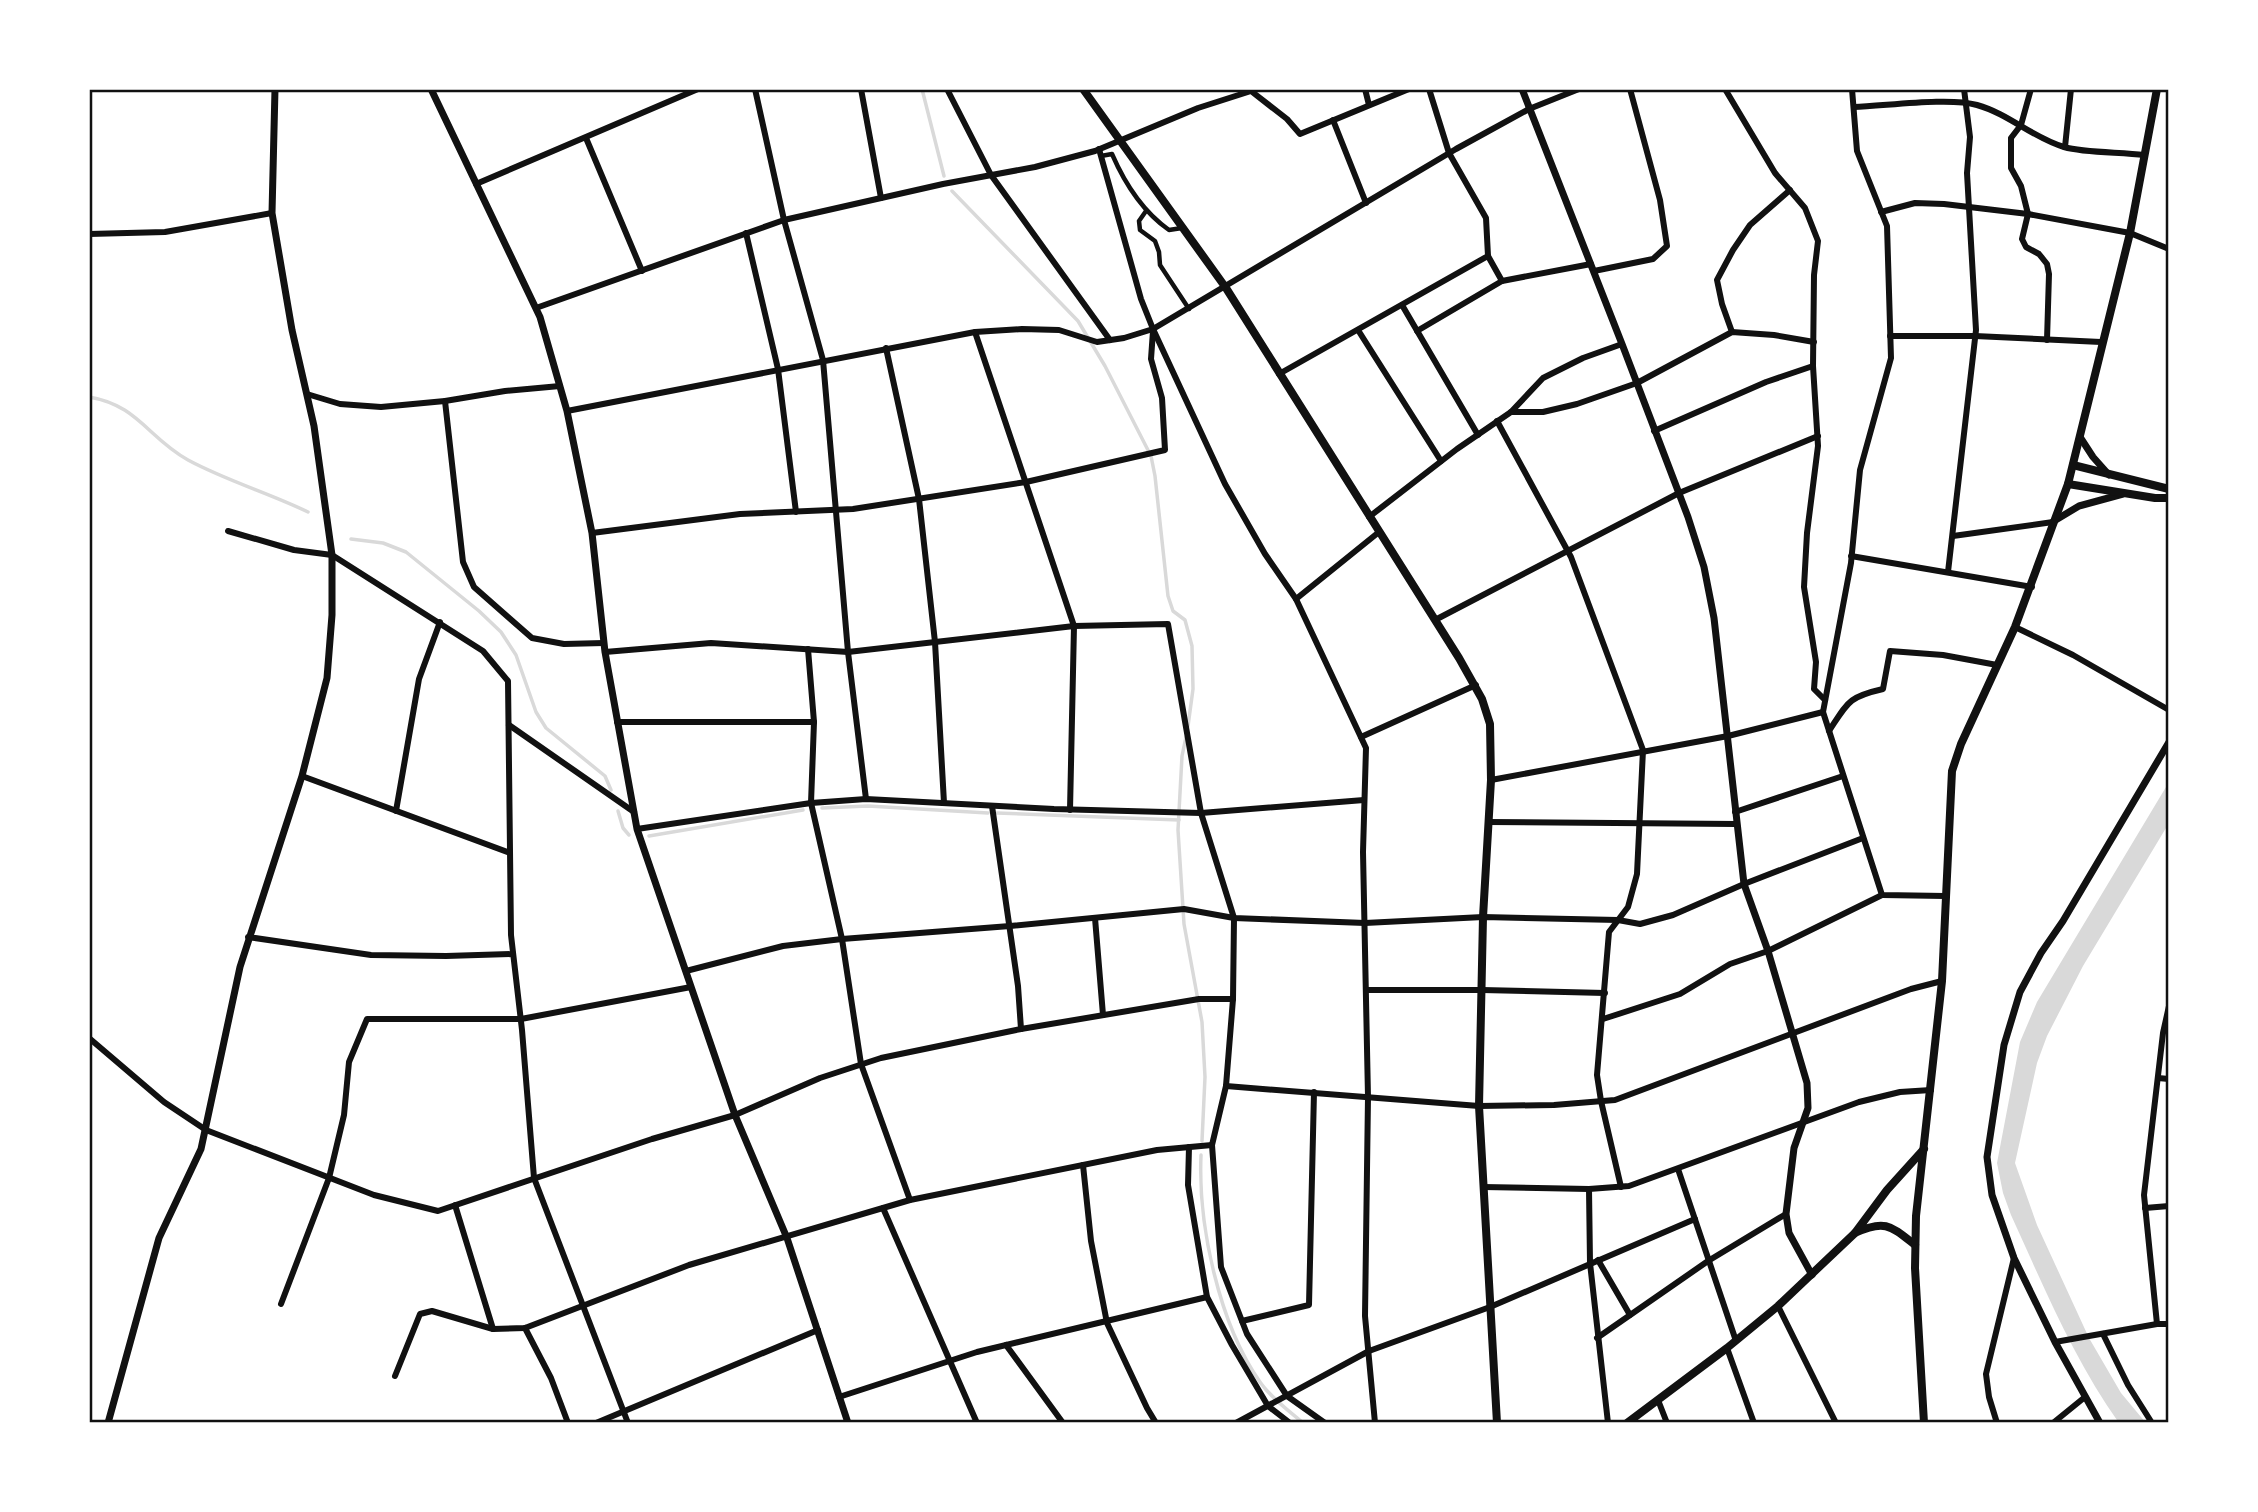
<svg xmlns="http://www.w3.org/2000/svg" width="2258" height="1512" font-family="Karla,sans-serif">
<rect width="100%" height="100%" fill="#fff"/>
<path fill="#d9d9d9" d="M2169 782V823L2083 966 2047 1036 2037 1063 2015 1163 2037 1225 2089 1338 2121 1393 2146 1423H2119C2073 1358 2044 1287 2011 1215L2003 1193 1997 1163 2020 1042 2037 1002Z"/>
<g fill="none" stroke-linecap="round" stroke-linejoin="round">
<g stroke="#d9d9d9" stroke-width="3.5">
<path d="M922 89 944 176"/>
<path d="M952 191 1078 321 1105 366 1151 456 1155 476 1168 596 1173 611 1185 620 1192 646 1193 689 1188 726"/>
<path d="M89 397C138 405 148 438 188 460 227 481 269 493 308 512"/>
<path d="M351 539 383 543 406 552 479 611 501 632 516 655 536 712 546 728 605 776 611 790"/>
<path d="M1186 737 1182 756 1178 830 1184 924 1202 1022 1205 1077 1202 1141"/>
<path d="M822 808 868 806 988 813"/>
<path d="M618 811 623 828 629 835"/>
<path d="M997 813 1179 820"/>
<path d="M649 836 803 810"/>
<path d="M1201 1155C1198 1225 1219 1324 1260 1382 1271 1398 1288 1410 1303 1423"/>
</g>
<g stroke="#111" stroke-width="4.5">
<path d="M1101 156 1112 154C1125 184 1142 211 1169 230L1182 228"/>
<path d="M1146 211 1139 221 1140 230 1155 241 1159 252 1160 265 1189 309"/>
</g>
<g stroke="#111" stroke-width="6">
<path d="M755 89 784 220 823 360 848 652 866 799"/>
<path d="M861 89 881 198"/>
<path d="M947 89 991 175 1110 340"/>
<path d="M1365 89 1369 105"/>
<path d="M1725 89 1775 173 1805 208 1818 241 1814 275 1813 366 1818 446 1807 533 1804 587 1816 662 1814 689 1825 700"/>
<path d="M1852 89 1857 151 1887 226 1891 358 1860 470 1851 563 1823 712 1882 895 1945 896"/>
<path d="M2031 89 2021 125 2011 138V168L2021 186 2028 214 2022 239 2026 247 2039 254 2047 264 2049 274 2047 340"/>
<path d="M1854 107C1886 106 1949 97 1977 105 2009 114 2033 138 2064 147 2085 153 2121 152 2144 155"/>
<path d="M1333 120 1366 203"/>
<path d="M586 138 642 271"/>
<path d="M2065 147 2071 89"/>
<path d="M1099 149 1141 299 1153 329 1225 484 1265 554 1296 599 1366 748 1363 852 1368 1097 1365 1316 1375 1423"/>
<path d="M476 184 698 89"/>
<path d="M1881 212 1915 203 1944 204 2028 214 2130 233 2169 249"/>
<path d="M746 233 778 369 796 512"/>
<path d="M89 234 165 232 272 213"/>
<path d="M1594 271 1653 259 1667 246 1660 200 1630 89"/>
<path d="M1502 281 1591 264"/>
<path d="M1402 305 1478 435"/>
<path d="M536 308 784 220 943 184 1035 167 1095 151 1198 108 1251 91 1287 119 1300 134 1409 89"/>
<path d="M1358 330 1441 461"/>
<path d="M1417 331 1502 281 1488 256"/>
<path d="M975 332 1074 626 1070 810"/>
<path d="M1732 332 1722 304 1717 280 1733 250 1750 225 1790 190"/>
<path d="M1890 336H1975L2101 342"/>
<path d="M886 348 919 499 935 642 944 803"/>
<path d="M1279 374 1488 256 1486 218 1449 153 1429 89"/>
<path d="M307 394 340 404 381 407 445 401 505 391 560 386"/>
<path d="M445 401 463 562 474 587 532 638 564 644 604 643"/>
<path d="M567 411 975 332 1022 329 1059 330 1097 342 1124 338 1153 329 1456 149 1529 109 1579 89"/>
<path d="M1511 412H1543L1577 404 1637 383 1732 332 1774 335 1814 342"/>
<path d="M1497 421 1571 557 1643 750 1637 874 1628 907 1609 932 1597 1075 1601 1101 1621 1187"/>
<path d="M1654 431 1766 382 1813 366"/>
<path d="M1369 517 1457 449 1511 412 1543 378 1583 358 1622 344"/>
<path d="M228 531 294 550 332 555 483 651 508 681 511 935 522 1030 534 1178 628 1423"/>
<path d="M592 533 740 514 853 509 1026 482 1165 450 1162 398 1151 359 1153 331"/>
<path d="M1953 536 2053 522"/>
<path d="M1851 556 2032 587"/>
<path d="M1948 572 1976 330 1967 173 1970 137 1964 89"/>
<path d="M1296 599 1379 532"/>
<path d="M1435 620 1679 493 1818 436"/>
<path d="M2015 627 2073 655 2169 710"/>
<path d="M808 649 814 722 811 803 842 939 861 1064 910 1200"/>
<path d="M605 652 711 643 848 652 1074 626 1168 624 1201 813 1234 918 1233 999 1226 1086 1212 1145 1221 1267 1247 1334 1287 1396 1325 1423"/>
<path d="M617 722H814"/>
<path d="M509 725 634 812"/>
<path d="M1829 731C1848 702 1848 697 1883 689L1890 651 1943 655 1997 665"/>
<path d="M1361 737 1476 685"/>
<path d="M302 776 510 853"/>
<path d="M1491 780 1728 736 1823 712"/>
<path d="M992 806 1018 986 1021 1029"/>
<path d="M396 811 419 679 440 622"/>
<path d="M1735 812 1843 776"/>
<path d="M1488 822 1736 824"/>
<path d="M637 829 811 803 866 799 1054 809 1201 813 1364 800"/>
<path d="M1095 918 1103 1015"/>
<path d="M248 937 371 955 446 956 513 954"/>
<path d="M686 971 783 946 842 939 1010 926 1184 909 1234 918 1365 923 1483 917 1618 920 1640 924 1673 915 1744 884 1863 838"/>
<path d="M1366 990H1482L1605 993"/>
<path d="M1603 1019 1680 994 1730 964 1768 951 1882 895"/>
<path d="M89 1038 164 1102 206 1130 374 1195 438 1211 652 1139 735 1115 820 1078 881 1058 1021 1029 1199 999H1233"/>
<path d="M2158 1078 2169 1079"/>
<path d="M1226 1086 1479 1106 1554 1105 1615 1100 1911 989 1942 981"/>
<path d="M1189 1147 1188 1185 1207 1297 1232 1345 1268 1406 1290 1423"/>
<path d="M1083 1165 1091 1241 1107 1323 1147 1408 1156 1423"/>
<path d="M1678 1169 1736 1341"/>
<path d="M1483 1187 1589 1189 1629 1186 1859 1102 1900 1092 1931 1090"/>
<path d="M1589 1189 1590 1263 1608 1423"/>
<path d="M455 1205 493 1329 525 1328 689 1265 910 1200 1157 1150 1212 1145"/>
<path d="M883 1208 977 1423"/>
<path d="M2145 1208 2169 1206"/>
<path d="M1598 1260 1630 1315"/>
<path d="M281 1304 329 1178 344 1115 349 1062 367 1019H521L691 987"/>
<path d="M1778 1306 1836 1423"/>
<path d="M1242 1321 1309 1305 1314 1092"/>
<path d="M2157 1324 2144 1195 2163 1033 2169 1006"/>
<path d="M525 1328 551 1378 568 1423"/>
<path d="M2103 1334 2128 1385 2152 1423"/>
<path d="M1597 1338 1708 1261 1786 1214"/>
<path d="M2055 1342 2157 1324H2169"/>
<path d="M1006 1345 1063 1423"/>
<path d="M1727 1348 1754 1423"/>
<path d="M395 1376 420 1314 432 1311 493 1329"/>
<path d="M839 1397 977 1352 1207 1297"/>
<path d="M1658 1400 1667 1423"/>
<path d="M596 1423 818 1330"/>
<path d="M1236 1423 1369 1351 1490 1307 1695 1219"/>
<path d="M1997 1423 1989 1397 1986 1374 2014 1258"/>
<path d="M2053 1423 2085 1397"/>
</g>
<g stroke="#111" stroke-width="7">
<path d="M431 89 540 317 567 411 592 533 605 652 637 829 735 1115 787 1238 848 1423"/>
<path d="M1522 89 1622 344 1688 517 1704 567 1714 618 1744 884 1768 951 1807 1083 1808 1108 1794 1148 1786 1214 1789 1233 1812 1275"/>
<path d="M2080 437 2093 457 2109 475"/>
<path d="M2054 521 2079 506 2123 494"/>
<path d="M108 1423 159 1238 201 1149 240 967 302 776 327 678 332 615V555L314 426 292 330 272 213 275 89"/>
<path d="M2100 1423 2055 1342 2014 1258 1992 1195 1987 1157 2004 1045 2020 992 2041 953 2063 921 2169 742"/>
</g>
<g stroke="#111" stroke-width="8">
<path d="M1083 89 1226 288 1459 658 1482 699 1490 724 1491 780 1483 917 1479 1106 1497 1423"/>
<path d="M2073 465 2169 489"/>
<path d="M2068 484 2155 498H2169"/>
<path d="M1915 1245C1891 1226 1885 1219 1855 1233L1887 1190 1924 1149"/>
<path d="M1627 1423 1727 1348 1778 1306 1855 1233"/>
<path d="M1924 1423 1915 1268 1916 1216 1942 981 1952 771 1961 744 2015 627 2068 484 2130 233 2157 89"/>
</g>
</g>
<rect width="2258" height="1512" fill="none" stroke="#ffffff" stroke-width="182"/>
<rect x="91" y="91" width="2076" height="1330" fill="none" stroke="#111" stroke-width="2.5"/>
</svg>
